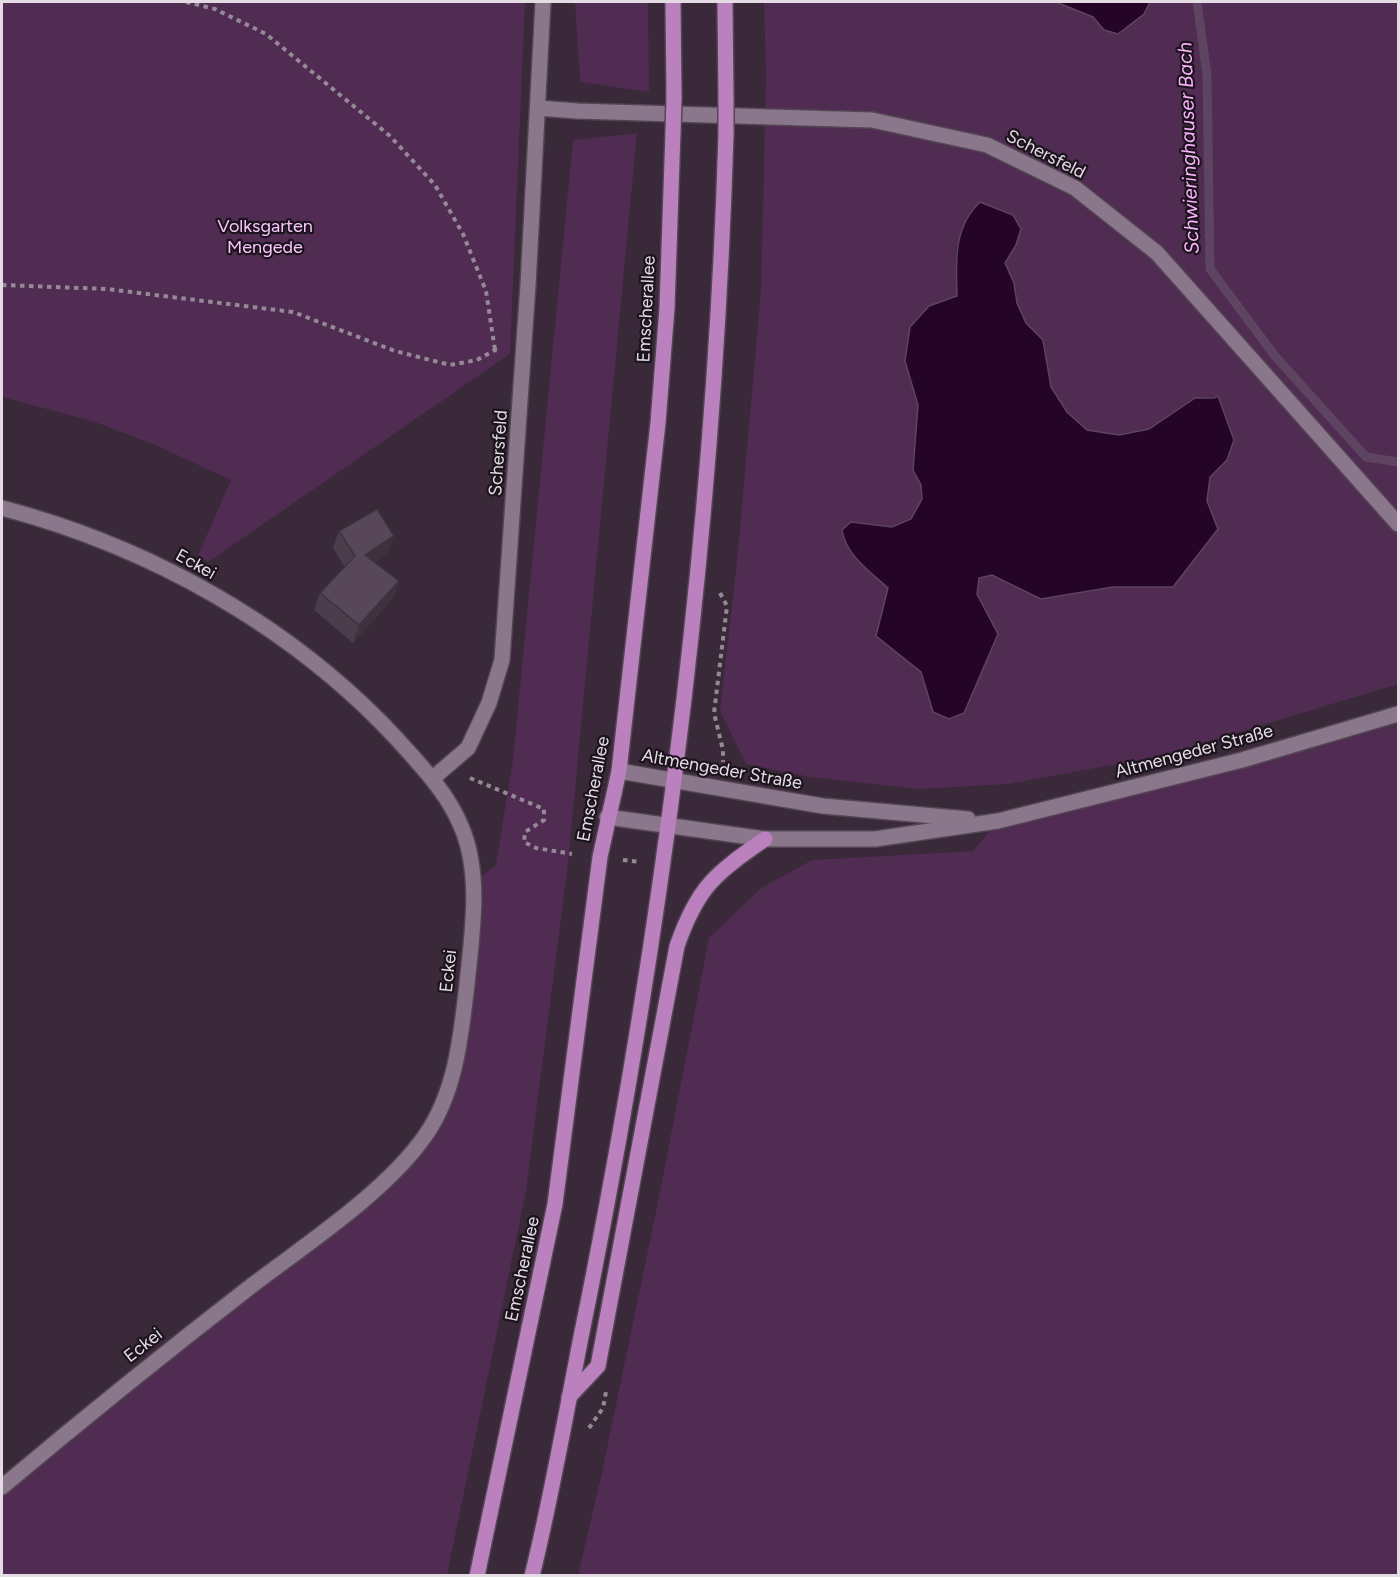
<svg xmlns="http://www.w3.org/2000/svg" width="1400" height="1577" font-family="Figtree,sans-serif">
<rect width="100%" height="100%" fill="#392939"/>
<g fill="#502b52" fill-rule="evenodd">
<path d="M2 2H525L510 354 208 562 198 555 231 480 155 445 95 422 2 397Z"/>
<path d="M575 2H648L649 92 580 82Z"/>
<path d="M764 2H1056L1094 17 1104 30 1144 14 1150 2H1398V684L1160 756 1009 784 918 789 810 777 746 764 720 711 737 561 761 290 766 78ZM980 203 1013 215 1016 245 1005 263 1014 283 1017 303 1026 323 1043 340 1051 387 1067 412 1087 430 1119 435 1150 429 1195 398 1217 396 1234 440 1227 460 1210 477 1207 501 1218 529 1173 587H1113L1041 599 992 575 979 578 977 593 998 635 964 713 933 712 921 672 876 636 888 588C869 572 847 555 842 530L851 522 892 527 911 519 922 499 921 485 913 470 918 405 905 361 929 306 957 296 956 247Z"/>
<path d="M637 133 568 864 526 1191 447 1575 2 1576V1487L408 1157 451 1084 473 884 496 865 513 759 573 140Z"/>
<path d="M1398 714V1575L578 1576 602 1472 659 1197 709 938 761 888 812 860 973 851 998 821Z"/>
</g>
<g fill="#240427" stroke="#5e4460" stroke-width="1.5">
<path d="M1056 2H1150L1144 14 1118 34 1104 30 1093 17Z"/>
<path d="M980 202 1013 215 1021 229 1016 245 1005 263 1014 283 1017 303 1026 323 1043 340 1051 387 1067 412 1087 430 1119 435 1149 429 1195 398H1214L1218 396 1234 440 1227 460 1210 477 1207 501 1218 529 1173 587H1113L1041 599 992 575 979 578 977 594 998 634 964 713 949 719 933 712 921 672 876 636 888 588C869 571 846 555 842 530L851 522 892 527 911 519 922 499 921 485 913 470 918 405 905 361 910 327 929 306 957 296C956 262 953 228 980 202Z"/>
</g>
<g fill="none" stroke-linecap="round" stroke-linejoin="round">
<path stroke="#5e4460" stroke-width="9" d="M1197 2 1207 75 1210 269 1275 356 1366 457 1398 462"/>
<defs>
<path id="lane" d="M538 108 577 111 872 120 987 145 1075 188 1157 253 1398 524"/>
<g id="street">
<path d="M2 508C150 547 292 626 397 739 421 766 447 792 461 826 482 874 472 934 467 984 461 1036 456 1092 425 1136 386 1192 305 1245 250 1287 166 1352 83 1419 2 1487"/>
<path d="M433 778 468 748 489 703 502 660 528 285 543 2"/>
</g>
<g id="secondary">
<path d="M619 771 823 806 968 819"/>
<path d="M607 817 765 839H875L998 821 1242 760 1398 714"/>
</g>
<g id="primary">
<path d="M673 2 674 98"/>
<path d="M725 2 726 100"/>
<path d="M569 1397 598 1366 677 946C698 886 715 874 765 839"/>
<path d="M477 1576 555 1204 600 857 619 771 658 423 667 308 673 132"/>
<path d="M532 1576C552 1495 566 1413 582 1332 662 939 714 535 726 134"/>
</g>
</defs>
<use href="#lane" stroke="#534653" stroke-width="18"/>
<use href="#street" stroke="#534653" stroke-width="18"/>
<use href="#secondary" stroke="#534653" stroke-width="18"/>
<use href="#primary" stroke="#534653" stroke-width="18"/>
<g stroke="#968996" stroke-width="4" stroke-dasharray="4.5 4.5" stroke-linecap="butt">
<path d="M186 2 215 9 266 34 390 136 435 185 463 234 486 291 495 350"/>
<path d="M2 285 107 289 293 312 395 351 450 365 477 360 495 350 500 351"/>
<path d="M720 593 727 606 714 713 723 750V762"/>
<path d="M470 778 544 809V820L525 832 524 842 536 848 572 854"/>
<path d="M623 860 640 862"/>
<path d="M589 1428 603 1408 606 1392"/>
</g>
<use href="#lane" stroke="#8a778b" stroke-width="15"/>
<use href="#street" stroke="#8a778b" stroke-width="15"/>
<use href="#secondary" stroke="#8a778b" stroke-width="15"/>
<use href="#primary" stroke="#bb80be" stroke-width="15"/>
<defs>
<g id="primary-bridge">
<path d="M726 100V134"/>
<path d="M673 132 674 98"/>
</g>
</defs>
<use href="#primary-bridge" stroke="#534653" stroke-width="18" stroke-linecap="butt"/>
<use href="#primary-bridge" stroke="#bb80be" stroke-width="15"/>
</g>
<path fill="#4c3d4d" d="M339 531 388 553 374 562 399 581 393 598 353 643 314 610 320 593 345 567 333 548Z"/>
<g fill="#3e323e">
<path d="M394 536 388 553 359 572 365 555Z"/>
<path d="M399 581 393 598 353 643 359 625Z"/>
</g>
<path fill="#584759" stroke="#3e323e" stroke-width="1.5" d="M377 509 394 536 365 555 399 581 359 625 320 593 355 556 339 531Z"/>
<g text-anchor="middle" stroke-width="4.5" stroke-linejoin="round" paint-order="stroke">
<g font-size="18" fill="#e5dbe5" stroke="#1c141c">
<text transform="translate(1046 154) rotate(27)" y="6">Schersfeld</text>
<text transform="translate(646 309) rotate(-87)" y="6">Emscherallee</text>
<text transform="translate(498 453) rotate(-86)" y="6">Schersfeld</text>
<text transform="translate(196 564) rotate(29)" y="6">Eckei</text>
<text transform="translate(1194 751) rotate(-15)" y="6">Altmengeder Straße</text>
<text transform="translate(722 769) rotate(10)" y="6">Altmengeder Straße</text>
<text transform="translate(593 789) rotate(-79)" y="6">Emscherallee</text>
<text transform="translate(448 971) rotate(-84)" y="6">Eckei</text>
<text transform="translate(522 1269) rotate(-78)" y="6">Emscherallee</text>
<text transform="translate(143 1345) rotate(-38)" y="6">Eckei</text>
</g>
<g font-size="18" fill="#fbc5fd" stroke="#1c141c">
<text x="265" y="232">Volksgarten<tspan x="265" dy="21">Mengede</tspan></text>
</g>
<g font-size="20" font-style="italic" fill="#fab2fd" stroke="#1c141c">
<text transform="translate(1188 148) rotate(-92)" y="7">Schwieringhauser Bach</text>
</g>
</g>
<rect width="1400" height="1577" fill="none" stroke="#e5dbe5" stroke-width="6"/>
</svg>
